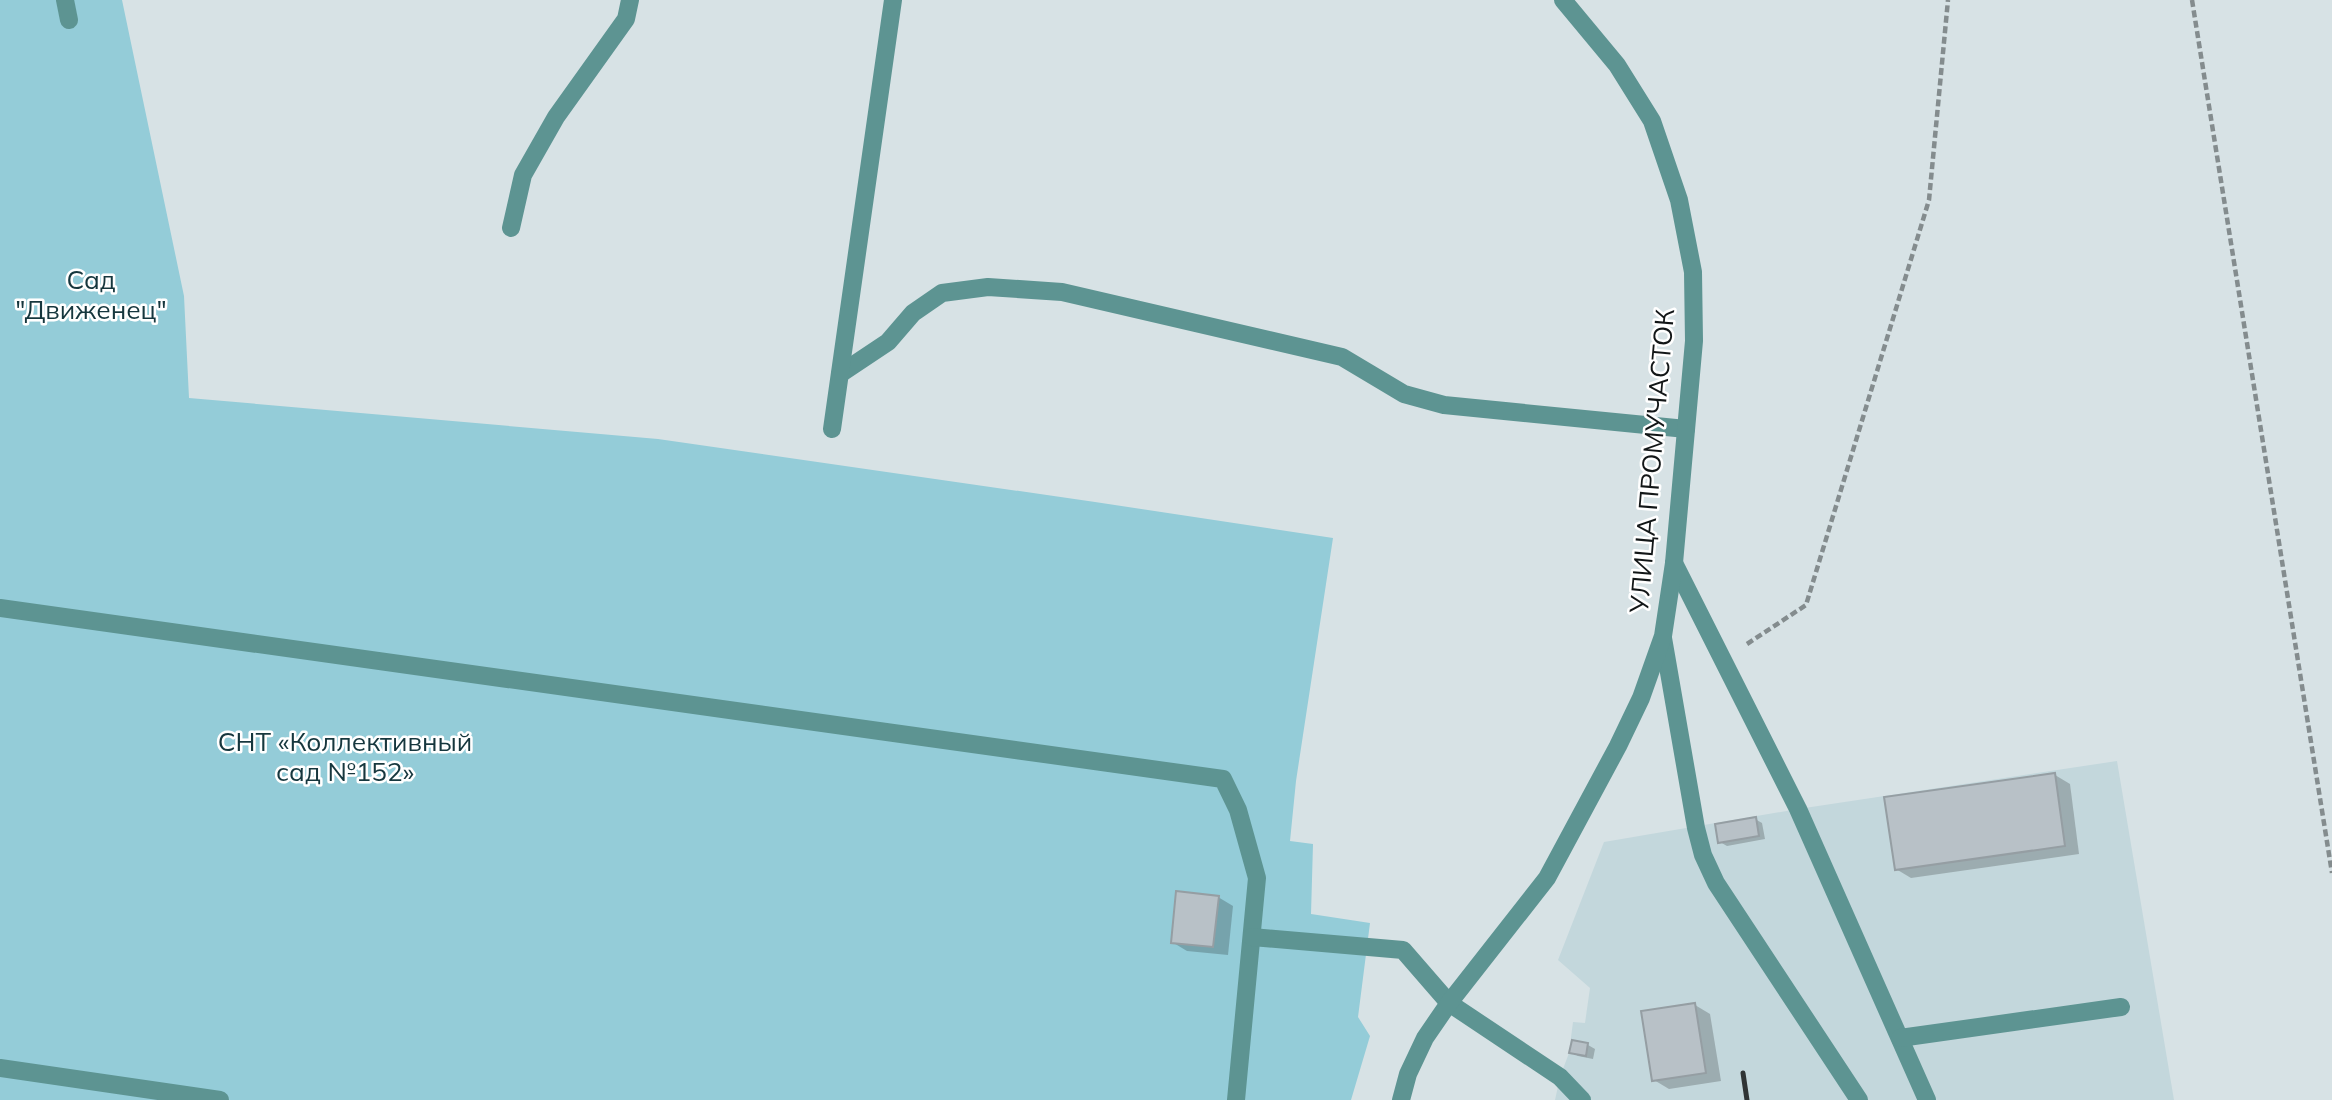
<svg xmlns="http://www.w3.org/2000/svg" width="2332" height="1100" font-family="Mulish,sans-serif">
<rect width="100%" height="100%" fill="#d7e2e5"/>
<path fill="#c3d7dc" d="M2117 761 2174 1100H1555L1560 1077 1569 1053 1573 1022 1585 1023 1590 988 1558 960 1604 842 1798 809Z"/>
<path fill="#94ccd8" d="M0 0H122L184 296 189 398 658 439 1095 502 1333 538 1296 781 1290 841 1313 844 1311 914 1370 923 1358 1017 1370 1036 1351 1100H0Z"/>
<g fill="#0003">
<path d="M2055 775 2070 784 2079 854 1911 878 1896 869Z"/>
<path d="M1755 819 1762 823 1765 839 1727 846 1720 842Z"/>
<path d="M1218 897 1233 906 1228 955 1187 951 1172 942Z"/>
<path d="M1695 1005 1710 1014 1721 1081 1669 1089 1654 1080Z"/>
<path d="M1588 1045 1595 1049 1593 1059 1578 1056 1571 1052Z"/>
</g>
<g fill="#b8c1c7" stroke="#959ea3" stroke-width="2">
<path d="M2055 773 2065 846 1895 870 1884 797Z"/>
<path d="M1756 817 1759 836 1718 843 1715 824Z"/>
<path d="M1176 891 1219 896 1213 947 1171 943Z"/>
<path d="M1695 1003 1706 1073 1652 1081 1641 1011Z"/>
<path d="M1572 1040 1588 1043 1586 1056 1569 1053Z"/>
</g>
<g fill="none" stroke-linecap="round" stroke-linejoin="round">
<g stroke="#848c8e" stroke-width="4.5" stroke-dasharray="7 3.5" stroke-linecap="butt">
<path d="M2192 0 2332 873"/>
<path d="M1747 644 1806 605 1929 200 1948 0"/>
</g>
<g stroke="#5d9492" stroke-width="18">
<path d="M65 0 69 20"/>
<path d="M511 228 523 175 556 117 626 19 630 0"/>
<path d="M840 374 888 342 913 313 942 293 988 287 1062 292 1342 357 1404 394 1444 405 1686 429"/>
<path d="M832 429 893 0"/>
<path d="M1674 563 1798 809 1927 1100"/>
<path d="M0 608 1223 779 1238 810 1257 878 1236 1100"/>
<path d="M1663 638 1696 828 1703 855 1716 883 1859 1100"/>
<path d="M1252 937 1403 950 1449 1003 1560 1077 1582 1100"/>
<path d="M1900 1038 2121 1007"/>
<path d="M0 1068 220 1100"/>
<path d="M1401 1100 1408 1074 1425 1038 1449 1003 1547 878 1618 746 1641 698 1663 636 1674 563 1694 341 1693 272 1679 200 1652 121 1617 65 1563 0"/>
</g>
<path stroke="#2f3435" stroke-width="5" d="M1743 1073 1747 1100"/>
</g>
<g text-anchor="middle" stroke-width="5" stroke-linejoin="round" paint-order="stroke">
<g font-size="26" fill="#16373e" stroke="#fff">
<text x="91" y="289">Сад<tspan x="91" dy="30">"Движенец"</tspan></text>
<text x="345" y="751">СНТ «Коллективный<tspan x="345" dy="30">сад №152»</tspan></text>
</g>
<g font-size="26" fill="#121617" stroke="#fff">
<text transform="translate(1652 461) rotate(-85)" y="9">УЛИЦА ПРОМУЧАСТОК</text>
</g>
</g>
</svg>
